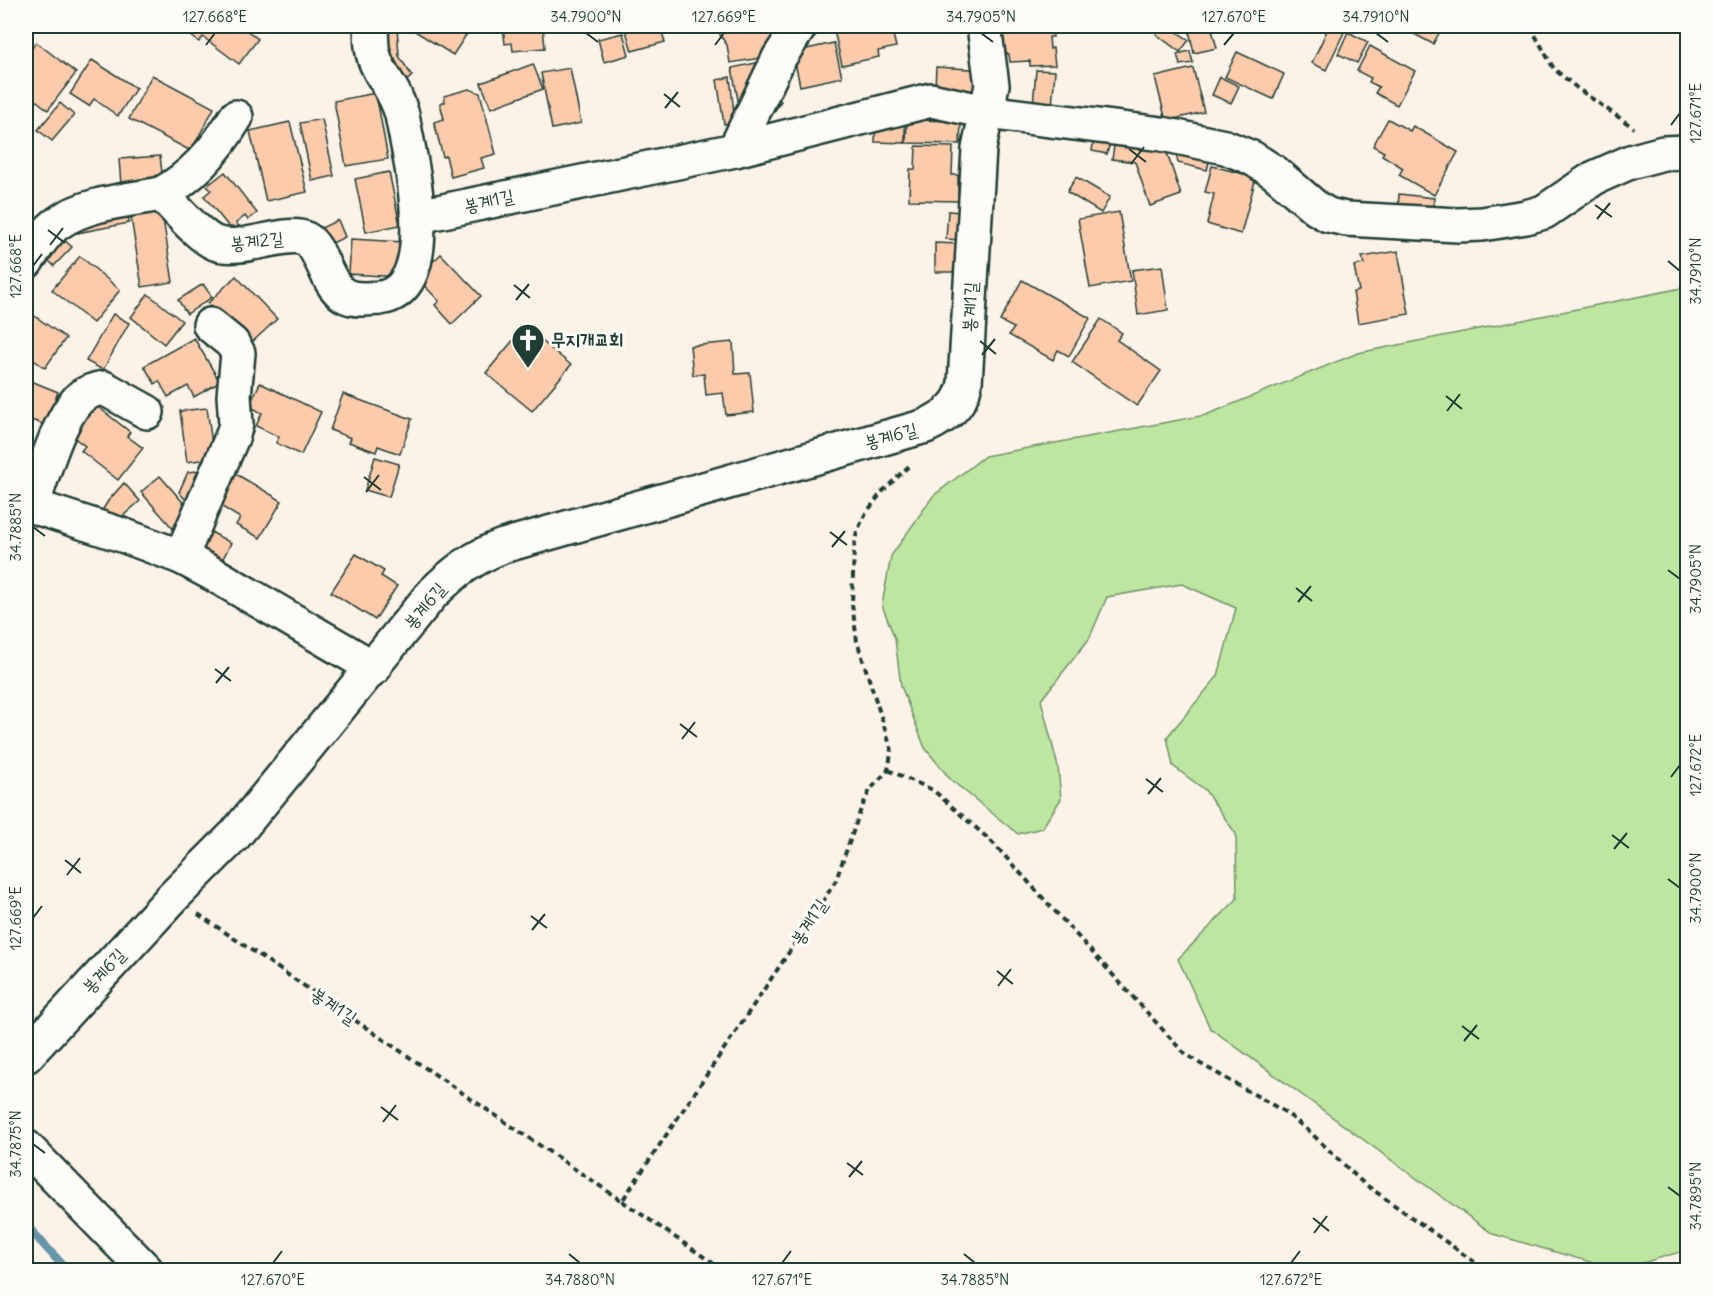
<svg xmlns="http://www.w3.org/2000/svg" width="1713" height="1296" font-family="Delius,'Poor Story',sans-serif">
<rect width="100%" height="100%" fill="#fdf2e8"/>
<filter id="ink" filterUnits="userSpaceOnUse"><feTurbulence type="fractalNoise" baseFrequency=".0167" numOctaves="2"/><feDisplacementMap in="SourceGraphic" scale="12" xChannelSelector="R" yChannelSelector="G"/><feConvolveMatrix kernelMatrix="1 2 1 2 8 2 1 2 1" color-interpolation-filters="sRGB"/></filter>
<g filter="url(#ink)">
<path fill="#bee6a1" stroke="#6e926a" stroke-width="1.5" d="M1687 287V1250L1618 1270 1493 1234 1210 1028 1178 959 1237 899 1236 834 1205 790 1173 766 1167 737 1218 676 1236 608 1182 584 1107 597 1089 639 1041 700 1058 767 1061 799 1042 828 1018 834 951 780 925 748 901 686 895 639 882 605 891 556 933 496 985 456 1206 415 1358 353Z"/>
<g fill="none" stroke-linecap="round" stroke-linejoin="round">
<path stroke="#6696a8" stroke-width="9" d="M26 1225 67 1270"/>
</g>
<g fill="#fccbac" stroke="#1f3d34" stroke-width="1.5">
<path d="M26 26 32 29 26 38Z"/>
<path d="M178 26H241L258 39 239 64 203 37 199 42Z"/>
<path d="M381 26H397L399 56 412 76 399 88Z"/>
<path d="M407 26H472L453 55Z"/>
<path d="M503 26H543L545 48 513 51 512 43 505 44Z"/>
<path d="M644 26H660L665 42 632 51 626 31Z"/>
<path d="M722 26H786L767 57 730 63 727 45 720 35Z"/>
<path d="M833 26H891L896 47 878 51 879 57 842 65Z"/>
<path d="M996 26H1052L1053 37H1049L1050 49 1053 48 1055 65 1030 66V61L1010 62 1009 54H998Z"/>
<path d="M1162 26H1168L1189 40 1180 52 1156 34Z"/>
<path d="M1188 26H1211L1217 48 1194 53Z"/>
<path d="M1329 26H1340L1346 28 1326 70 1312 63Z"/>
<path d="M1399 26H1443L1433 44Z"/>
<path d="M1348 32 1368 42 1357 63 1338 54Z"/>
<path d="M623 33 629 55 604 62 598 39Z"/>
<path d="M36 42 76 73 48 110 26 92V57Z"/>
<path d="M834 43 842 77 800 86 793 52Z"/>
<path d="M1370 46 1415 71 1397 105 1375 93 1379 87 1369 82 1371 78 1357 71Z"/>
<path d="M1190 51 1193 63 1180 65 1177 54Z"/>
<path d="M1237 52 1284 74 1273 99 1225 77Z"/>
<path d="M92 60 136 88 118 116 94 99 89 106 70 94Z"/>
<path d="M765 61 747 98 738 100 732 68Z"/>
<path d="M533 64 543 89 491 108 481 83Z"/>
<path d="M936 67 987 70 977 91 935 89Z"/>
<path d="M570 68 581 123 552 129 541 73Z"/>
<path d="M1193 68 1204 112 1166 121 1155 77Z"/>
<path d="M1036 70 1055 71 1052 106 1033 105Z"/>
<path d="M152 75 214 108 191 151 129 119Z"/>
<path d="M730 77 735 122 724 124 717 80Z"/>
<path d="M1220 77 1239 86 1231 103 1212 95Z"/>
<path d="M469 89 480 93 496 154 481 158 484 168 451 177 446 156 443 157 434 122 444 119 440 103 445 102 444 96Z"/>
<path d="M376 93 388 159 346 166 334 101Z"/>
<path d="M771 96 781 101 769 120 760 114Z"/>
<path d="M60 103 74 115 52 141 38 130Z"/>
<path d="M322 119 334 176 312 181 300 123Z"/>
<path d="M905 119V143L875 142V127Z"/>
<path d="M1388 119 1410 131 1413 126 1458 152 1434 195 1399 175 1403 168 1382 155 1384 152 1373 146Z"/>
<path d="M907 120 961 121 960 144 906 143Z"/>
<path d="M290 122 307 192 266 201 250 131Z"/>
<path d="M1095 131 1112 134 1107 154 1092 151Z"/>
<path d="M1116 133 1163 141 1181 195 1150 206 1135 162 1112 159Z"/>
<path d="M916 146 953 147 952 175H958V201L909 200 910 169H915Z"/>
<path d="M1174 146 1211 154 1207 170 1178 163Z"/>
<path d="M160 156 163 181 121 185 119 159Z"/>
<path d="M1212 166 1256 177 1241 234 1207 224 1214 194 1205 192Z"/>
<path d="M225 172 257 213 248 220 245 216 236 223 240 227 233 232 204 196 211 190 207 186Z"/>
<path d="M389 172 400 225 366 232 355 179Z"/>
<path d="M1076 177 1110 197 1101 213 1067 192Z"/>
<path d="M1399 194 1434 198 1432 214 1398 211Z"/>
<path d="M161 206 173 282 142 287 130 211Z"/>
<path d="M127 209 129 223 77 233 75 219Z"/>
<path d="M948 211 962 212 960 240 946 239Z"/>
<path d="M1119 212 1131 281 1090 288 1078 219Z"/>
<path d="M338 220 345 237 324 247 317 230Z"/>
<path d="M59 235 72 247 54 266 42 254Z"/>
<path d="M351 239 403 242 400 277 349 274Z"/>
<path d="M935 243 959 244V272H935Z"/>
<path d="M1398 251 1409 314 1358 323 1353 292 1359 291 1354 266 1364 264 1362 257Z"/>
<path d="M441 254 481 296 452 324 435 305 439 301 421 282 429 274 425 269Z"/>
<path d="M80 256 120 290 93 323 52 290Z"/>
<path d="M1162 266 1168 310 1138 315 1132 270Z"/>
<path d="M236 276 277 319 249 345 208 303Z"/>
<path d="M1022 280 1090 318 1069 356 1058 350 1053 360 1009 335 1014 328 1000 321Z"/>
<path d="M203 284 212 297 187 314 178 300Z"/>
<path d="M148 294 182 321 164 344 131 317Z"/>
<path d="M26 310 66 338 45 368 31 358 26 365Z"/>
<path d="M113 314 129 323 103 370 86 361Z"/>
<path d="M1101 319 1122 333 1117 340 1161 371 1137 406 1072 362Z"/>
<path d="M531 332 571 365 532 411 486 373 515 338 522 343Z"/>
<path d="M194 338 220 382 194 397 188 386 168 397 159 381 155 384 144 366Z"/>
<path d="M733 342 735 374 750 373 754 412 726 415 723 393 706 395 704 374 693 375 690 346Z"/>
<path d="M26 379 58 392 45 425 26 418Z"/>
<path d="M260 383 321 412 301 455 276 443 279 437 256 426 262 413 249 406Z"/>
<path d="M343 394 412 419 400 454 378 446 376 452 349 442 351 438 330 430Z"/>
<path d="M97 406 130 432 127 436 143 448 118 480 81 451 85 446 69 434 85 415 88 417Z"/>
<path d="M207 408 214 458 187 462 180 411Z"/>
<path d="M26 454 39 462 26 486Z"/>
<path d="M375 457 399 464 389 497 365 490Z"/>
<path d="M209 470 190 505 179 492 188 472Z"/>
<path d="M236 474 282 501 260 538 236 525 240 518 219 505Z"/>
<path d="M160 476 194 515 175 531 141 492Z"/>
<path d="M124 483 140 501 116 522 100 514 108 501Z"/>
<path d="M202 527 231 543 220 564 191 549Z"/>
<path d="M356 554 384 571 381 576 397 586 375 620 331 592Z"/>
</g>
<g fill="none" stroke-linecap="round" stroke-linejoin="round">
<defs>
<g id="minor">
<path d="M735 150 779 58 800 26"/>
<path d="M161 194C194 176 217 149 236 117"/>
<path d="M419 216 735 150 931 100 986 112 1162 134 1225 147 1252 158 1274 172 1316 208 1328 215 1346 219 1458 225 1482 224 1526 217 1544 212 1594 178 1630 162 1663 153 1688 152"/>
<path d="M26 262C35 249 45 232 58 223 85 203 130 200 161 194 176 208 197 235 215 243 241 253 287 229 306 239 322 248 325 283 344 295 355 301 367 299 380 298 444 289 409 155 402 115 392 77 367 71 372 26"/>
<path d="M26 504 125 536 181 557 215 575 374 668"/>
<path d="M32 506C42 478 59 415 82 396 88 392 97 389 104 388L147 412"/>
<path d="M181 557 233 435 236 424 234 396 238 353 232 343 210 325"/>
<path d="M26 1056 173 897 235 835 432 594C454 572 474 557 503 546L926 426C946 416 961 406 965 383L979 149 992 85 984 26"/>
<path d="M26 1147 146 1270"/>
</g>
</defs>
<use href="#minor" stroke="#1f3d34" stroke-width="38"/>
<g stroke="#1f3d34" stroke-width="4" stroke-dasharray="6 4.5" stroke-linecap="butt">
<path d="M1530 26 1554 69 1577 88 1634 128"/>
<path d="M888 770 933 790 992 842 1183 1052 1199 1063 1285 1112 1309 1131 1362 1182 1473 1261 1485 1268 1496 1270"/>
<path d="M198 914 622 1201 822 903 836 880 861 809 870 790 888 770 890 760 891 748 857 641 852 604 854 547 857 531 866 513 882 492 912 463"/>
<path d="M622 1201 723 1270"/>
</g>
<use href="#minor" stroke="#fdfcf7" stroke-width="33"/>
</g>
</g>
<path fill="none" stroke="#1f3d34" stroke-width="2" d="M586 33 598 42M981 33 993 42M1376 33 1388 42M206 45 215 33M715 45 724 33M1224 45 1234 33M664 94 680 107M665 108 678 92M1671 125 1680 113M1129 149 1146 162M1131 164 1144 147M1595 205 1612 217M1597 219 1610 203M48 230 65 243M50 245 63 228M1668 261 1680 271M33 266 42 254M514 285 530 298M516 300 529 284M980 341 996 354M982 355 995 339M1446 396 1462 409M1447 411 1460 394M364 477 381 490M366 492 379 475M33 527 45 536M830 532 847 545M832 547 845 531M1668 570 1680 579M1296 588 1312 601M1298 602 1311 586M215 669 231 681M216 683 229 667M680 724 697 737M682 739 695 722M1671 777 1680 765M1146 779 1163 792M1148 794 1161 778M1612 835 1629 848M1614 849 1627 833M65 860 81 873M67 875 80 858M1668 879 1680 888M531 916 547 928M33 918 42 906M532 930 545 914M997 971 1013 984M998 986 1011 969M1462 1026 1479 1039M1464 1041 1477 1025M381 1107 398 1120M383 1122 396 1105M33 1144 45 1153M847 1163 863 1175M849 1177 862 1161M1668 1187 1680 1196M1313 1218 1329 1231M1314 1233 1327 1216M569 1254 580 1263M964 1254 975 1263M273 1263 282 1251M782 1263 791 1251M1291 1263 1300 1251"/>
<defs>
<symbol id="church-pin" viewBox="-11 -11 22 30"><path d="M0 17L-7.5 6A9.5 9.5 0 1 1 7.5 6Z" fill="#1f3d34" stroke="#fdfcf7"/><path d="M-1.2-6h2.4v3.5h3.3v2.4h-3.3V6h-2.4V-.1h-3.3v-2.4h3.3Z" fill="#fff"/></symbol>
</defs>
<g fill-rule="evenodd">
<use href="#church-pin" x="509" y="321" width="38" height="52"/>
</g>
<g text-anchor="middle" stroke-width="6" stroke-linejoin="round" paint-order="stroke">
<g font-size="18" fill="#1f3d34" stroke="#fdfcf7">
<text transform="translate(489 201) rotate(-12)" y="6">봉계1길</text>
<text transform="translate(257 241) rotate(-6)" y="6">봉계2길</text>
<text transform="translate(970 307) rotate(-87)" y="6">봉계1길</text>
<text transform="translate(891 436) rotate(-15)" y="6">봉계6길</text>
<text transform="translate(425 606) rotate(-50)" y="6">봉계6길</text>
<text transform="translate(809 922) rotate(-57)" y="6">봉계1길</text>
<text transform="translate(104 971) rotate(-47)" y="6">봉계6길</text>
<text transform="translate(334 1006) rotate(34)" y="6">봉계1길</text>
</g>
<g font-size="18" font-weight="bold" fill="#1f3d34" stroke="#fdfcf7" text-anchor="start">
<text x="551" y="346">무지개교회</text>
</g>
</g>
<rect width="1713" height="1296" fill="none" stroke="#fdfcf7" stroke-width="66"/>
<rect x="33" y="33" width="1647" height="1230" fill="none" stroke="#1f3d34" stroke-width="2"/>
<g font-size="15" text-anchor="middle" fill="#1f3d34">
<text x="215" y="22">127.668°E</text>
<text x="586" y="22">34.7900°N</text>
<text x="724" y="22">127.669°E</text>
<text x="981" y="22">34.7905°N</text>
<text x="1234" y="22">127.670°E</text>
<text x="1376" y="22">34.7910°N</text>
<text transform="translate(1696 113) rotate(-90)" y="5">127.671°E</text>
<text transform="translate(16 266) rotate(-90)" y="5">127.668°E</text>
<text transform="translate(1696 271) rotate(-90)" y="5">34.7910°N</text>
<text transform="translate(16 527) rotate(-90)" y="5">34.7885°N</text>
<text transform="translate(1696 579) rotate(-90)" y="5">34.7905°N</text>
<text transform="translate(1696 765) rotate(-90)" y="5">127.672°E</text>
<text transform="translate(1696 888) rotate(-90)" y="5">34.7900°N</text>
<text transform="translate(16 918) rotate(-90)" y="5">127.669°E</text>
<text transform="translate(16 1144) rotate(-90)" y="5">34.7875°N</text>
<text transform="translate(1696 1196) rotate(-90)" y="5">34.7895°N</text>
<text x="273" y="1285">127.670°E</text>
<text x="580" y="1285">34.7880°N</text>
<text x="782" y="1285">127.671°E</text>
<text x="975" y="1285">34.7885°N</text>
<text x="1291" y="1285">127.672°E</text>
</g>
</svg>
